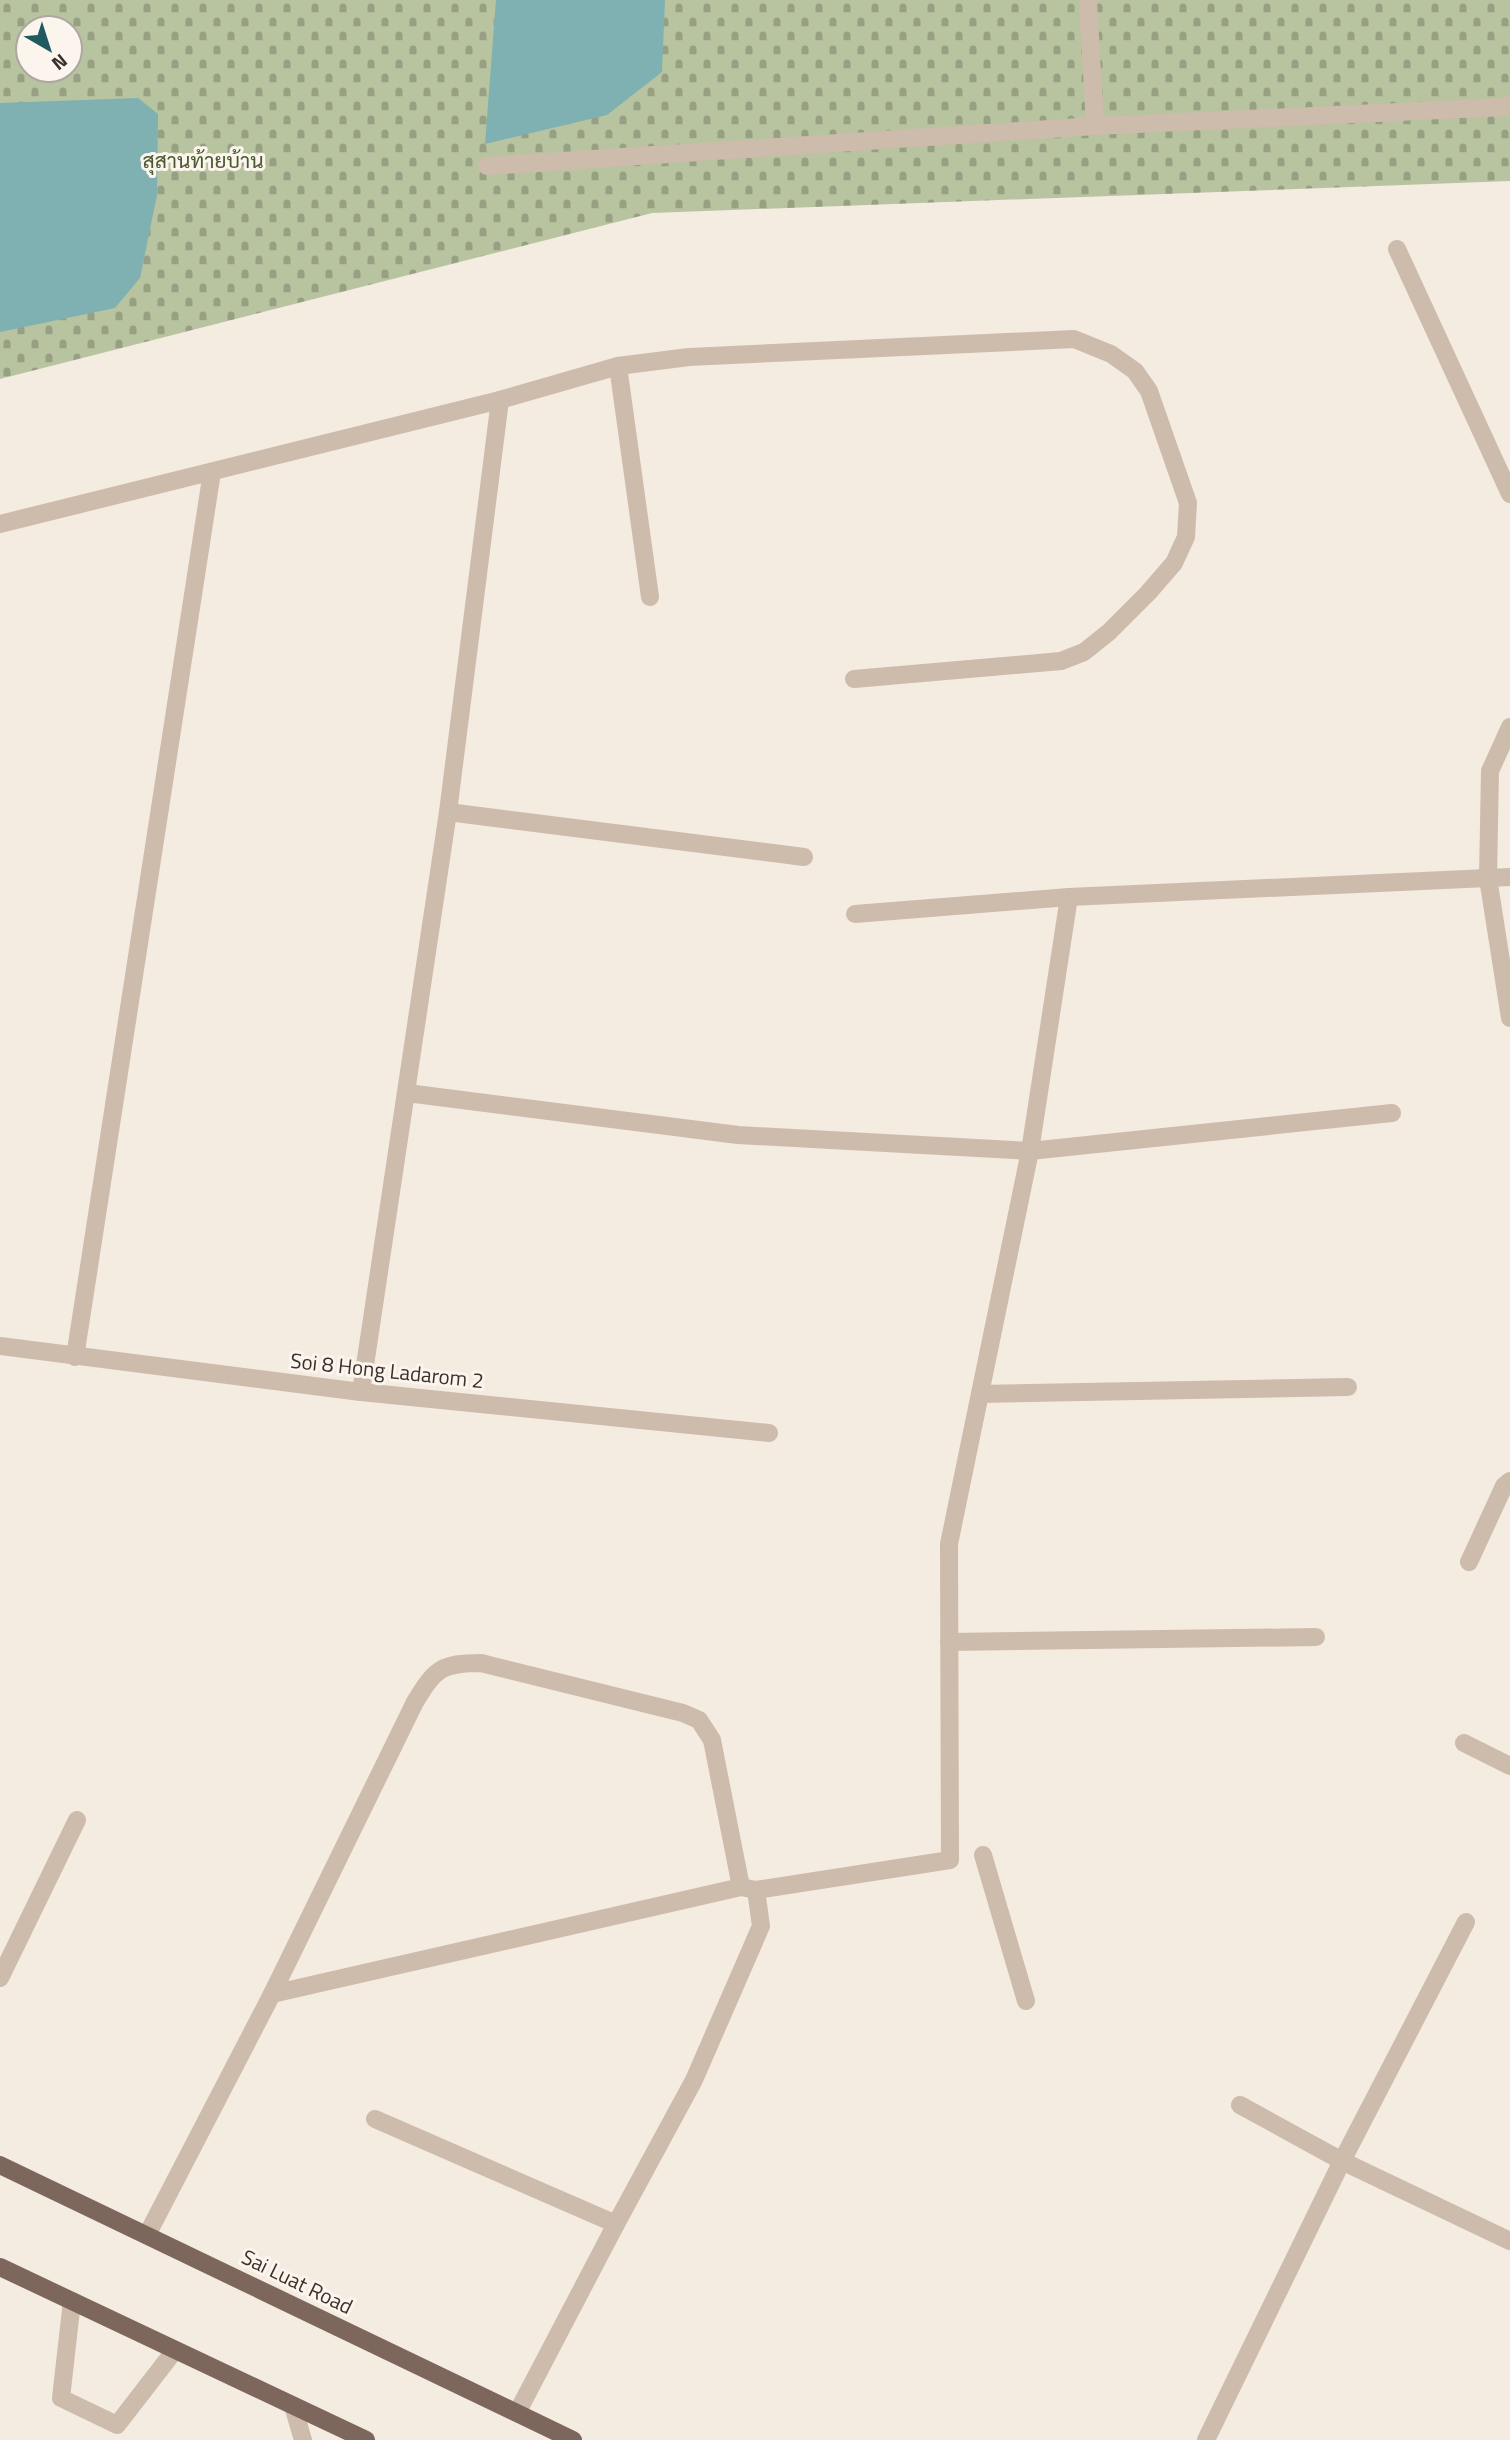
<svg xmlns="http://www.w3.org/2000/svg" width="1510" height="2440" font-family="'Titillium Web',Sarabun,sans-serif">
<defs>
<pattern id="cemetery-stones" width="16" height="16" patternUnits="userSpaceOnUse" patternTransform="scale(1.75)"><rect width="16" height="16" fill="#b8c4a0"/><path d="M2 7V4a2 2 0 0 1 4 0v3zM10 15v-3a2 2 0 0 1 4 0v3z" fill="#97a083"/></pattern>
</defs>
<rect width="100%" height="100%" fill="#f4ebe1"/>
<path fill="url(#cemetery-stones)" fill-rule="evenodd" d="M0 0H1510V181L652 213 0 379ZM28 28H70V70H28Z"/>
<g fill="#7fb0b2">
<path d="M496 0H665L662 72 607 115 485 144Z"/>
<path d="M138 98 158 114 157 195 140 278 115 308 0 332V103Z"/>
</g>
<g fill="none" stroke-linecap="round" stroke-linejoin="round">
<g stroke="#cdbbac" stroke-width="18">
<path d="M1088 0 1095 126"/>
<path d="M487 166 1095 126 1505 107 1510 104"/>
<path d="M1397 249 1510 494"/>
<path d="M618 366 650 597"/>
<path d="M0 524 500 400 618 366 689 357 1074 339 1111 354 1135 371 1149 391 1188 503 1186 537 1174 563 1148 593 1109 632 1084 652 1061 661 854 679"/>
<path d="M1510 727 1490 771 1488 878 1510 1018"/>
<path d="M448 812 804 857"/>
<path d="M855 914 1069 897 1510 877"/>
<path d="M407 1093 738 1135 1030 1151 1392 1113"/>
<path d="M0 1346 361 1392 769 1433"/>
<path d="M75 1357 212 472"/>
<path d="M361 1392 448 812 500 400"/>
<path d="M980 1394 1348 1387"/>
<path d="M1469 1562 1504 1486 1510 1481"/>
<path d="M949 1642 1316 1637"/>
<path d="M1464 1743 1510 1766"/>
<path d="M983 1855 1026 2001"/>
<path d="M0 1978 77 1820"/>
<path d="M272 1994 741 1887 756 1890 950 1860 949 1544 1030 1151 1069 897"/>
<path d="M1240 2105 1342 2161 1510 2241"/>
<path d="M375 2119 616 2224"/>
<path d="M147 2235 272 1994 415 1702C435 1669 441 1663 481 1663L683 1713 699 1720 712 1740 741 1887"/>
<path d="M72 2301 61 2398 117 2425 175 2350"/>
<path d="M293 2406 303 2440"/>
<path d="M517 2413 616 2224 694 2080 761 1926 756 1890"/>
<path d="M1206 2440 1342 2161 1466 1922"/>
</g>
<g stroke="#7d675c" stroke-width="18">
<path d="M0 2165 573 2440"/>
<path d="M0 2267 366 2440"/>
</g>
</g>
<g text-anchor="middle" stroke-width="6" stroke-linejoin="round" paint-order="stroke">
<g font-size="21" fill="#4a5a2e" stroke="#fbf5ee">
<text x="203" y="168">สุสานท้ายบ้าน</text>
</g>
<g font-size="21" fill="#3b302b" stroke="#fbf5ee">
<text transform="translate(387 1371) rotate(6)" y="7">Soi 8 Hong Ladarom 2</text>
<text transform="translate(297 2282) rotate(26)" y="7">Sai Luat Road</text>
</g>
</g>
<g transform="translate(49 49) rotate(141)"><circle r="33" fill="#fbf5ee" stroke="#aea6a0" stroke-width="2"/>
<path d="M0-5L12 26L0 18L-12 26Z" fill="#1f5a5e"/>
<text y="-10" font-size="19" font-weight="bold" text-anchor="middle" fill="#3b302b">N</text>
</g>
</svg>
